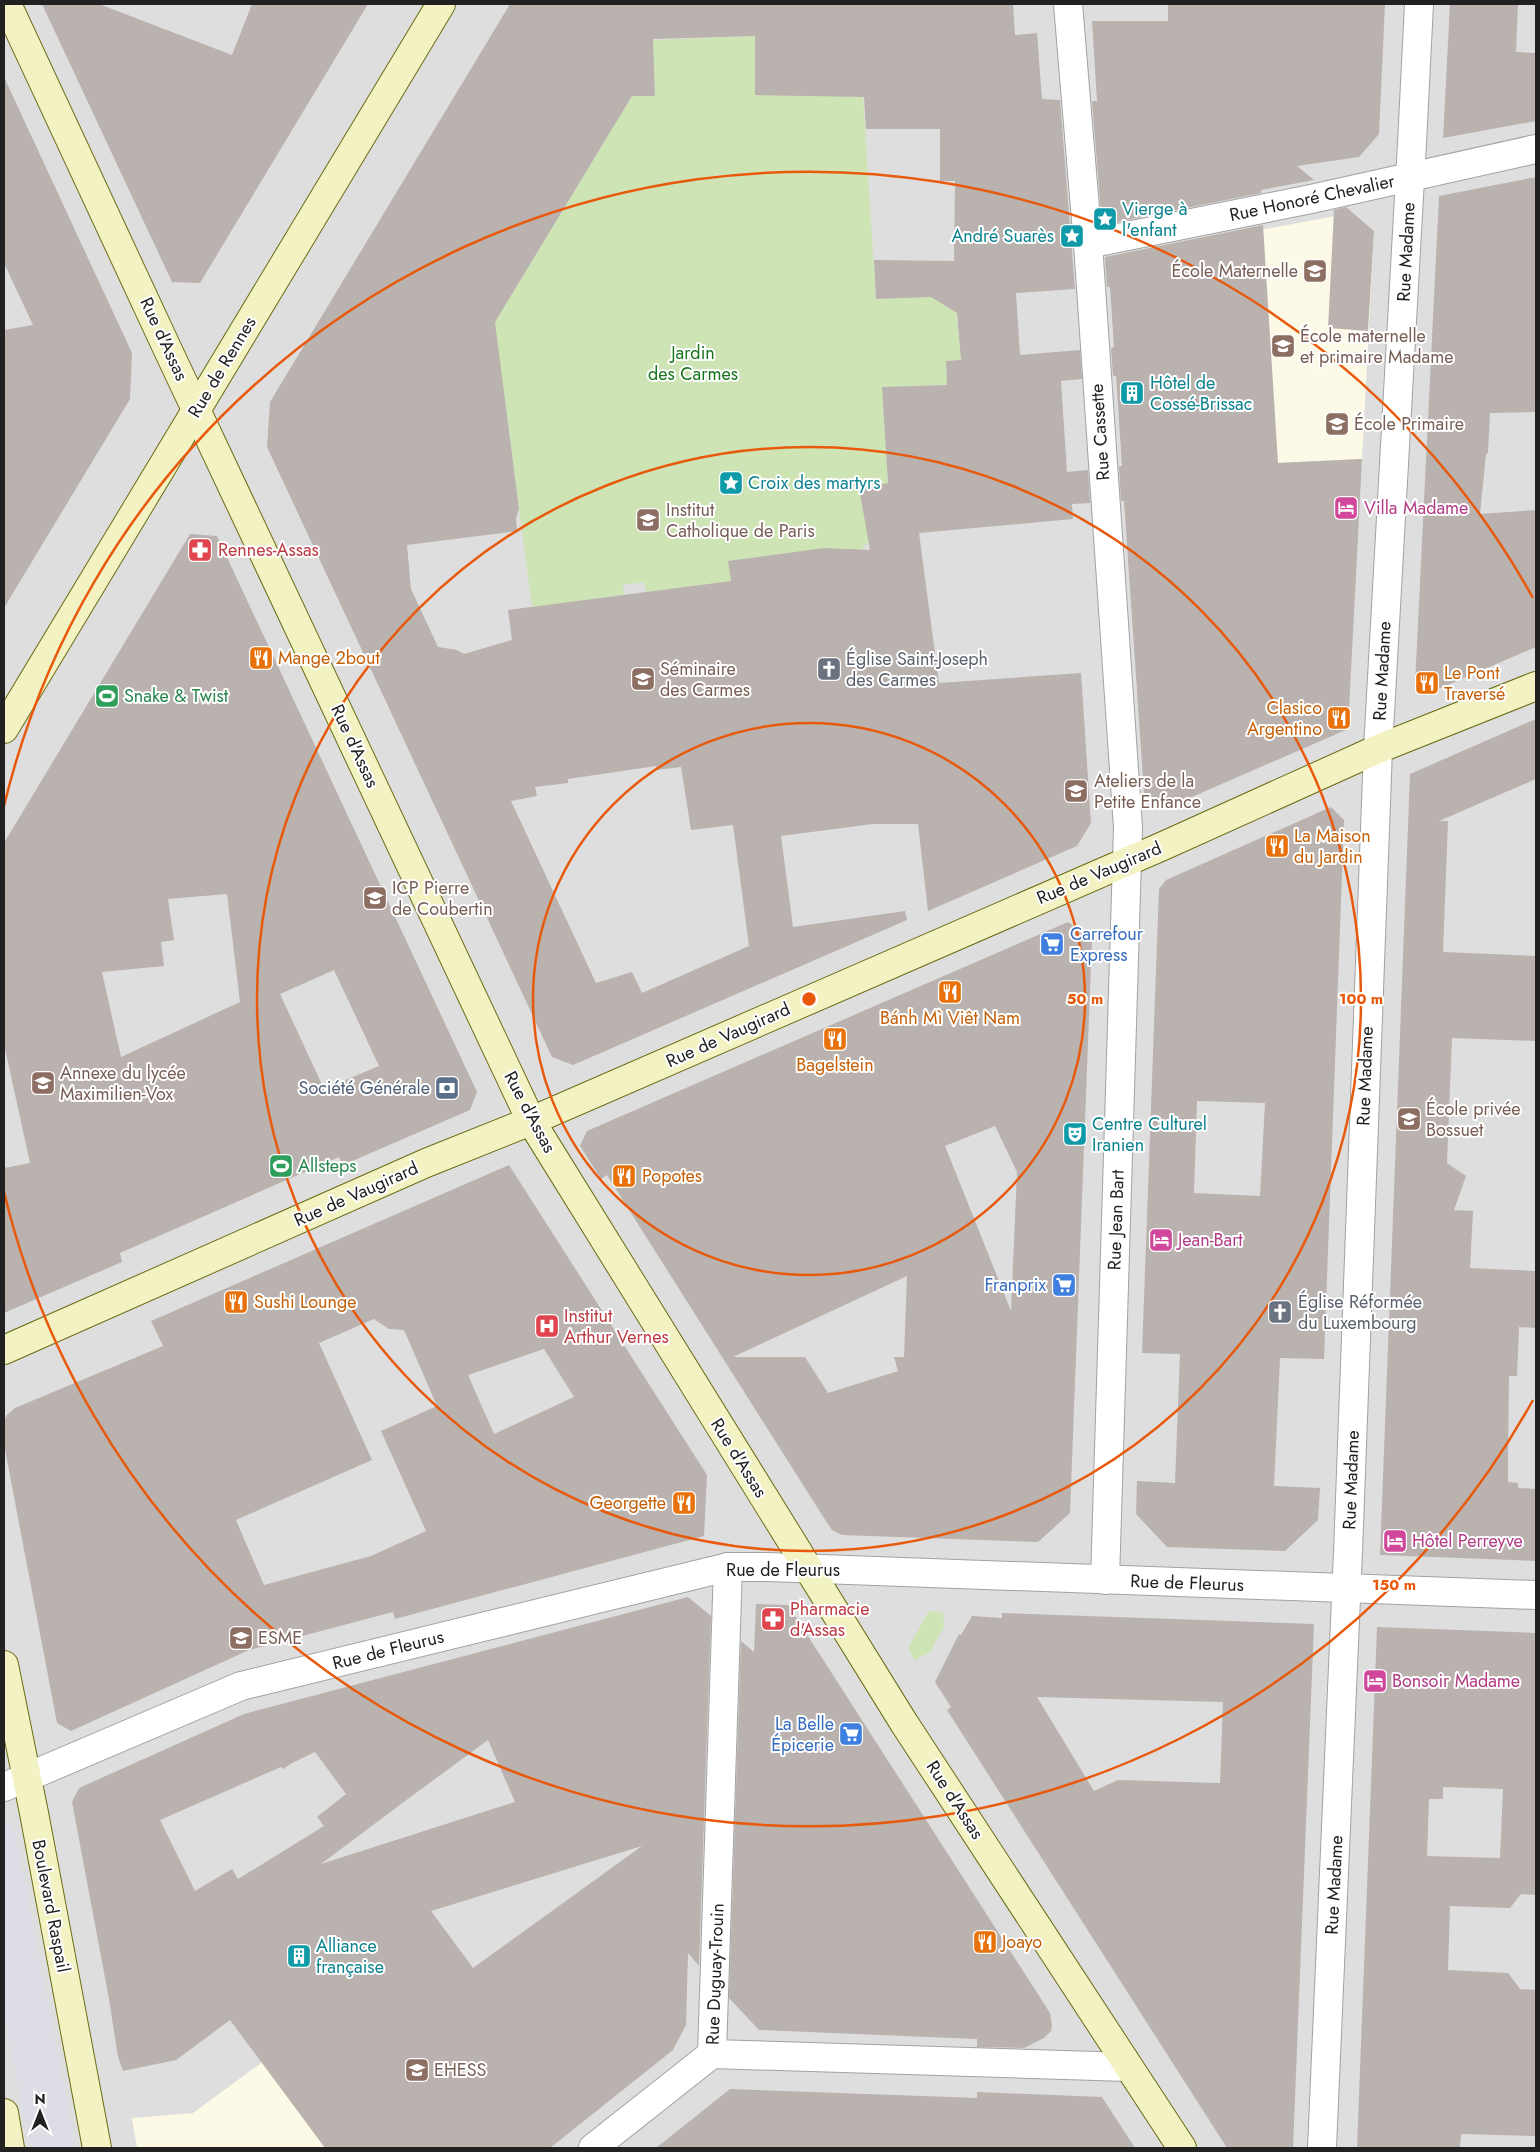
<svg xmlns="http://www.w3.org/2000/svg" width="1540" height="2152" font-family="Jost,sans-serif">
<rect width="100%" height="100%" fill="#f0ede8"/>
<rect fill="#dfdede" x="4" y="4" width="1532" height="2144"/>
<g fill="#fcfae6">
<path d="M1352 213 1374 231 1362 459 1206 466 1126 255Z"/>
<path d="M280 2049 507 2076 410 2148H137L132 2118 193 2113Z"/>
</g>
<g fill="#cfe4b5">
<path d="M779 35 846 64 847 97H863L876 299 942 296V304L951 310H956L961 360 946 361 947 385 882 387 888 483 859 488 869 541 857 555 728 562 731 581 646 592 644 582 623 585 624 595 532 607 497 341 487 335 632 96H655L653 40Z"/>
<path d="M929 1611 943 1612 944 1627 930 1652 915 1660 908 1648Z"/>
</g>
<path fill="#dddde6" d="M4 1819 12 1827 16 1839 76 2148H30L4 2014Z"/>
<g fill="#b9b2ae" fill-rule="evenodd">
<path d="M42 4H99L232 55 252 4H368L200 283 172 282Z"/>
<path d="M510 4H1013L1015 35 1037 33 1042 99 1060 100 1075 289 1016 293 1020 355 1080 350 1082 379 1061 381 1067 472 1088 470 1090 503 1072 504 1073 519 919 533 939 683 1081 673 1091 823 1077 846 928 911 918 824H873L781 836 793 927 905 911 907 920 573 1065 552 1057 267 447 270 402ZM755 36V95L864 97 866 129H940V181H955L954 261 874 260 876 299 931 297 957 313 961 360 946 361 947 385 882 387 888 483 859 488 870 550 824 548 728 561 731 581 508 610 512 640 464 654 457 650 438 647 411 589 407 545 517 531 516 518 519 509 495 322 632 96H655L653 39ZM656 766 657 770 681 767 691 830 733 825 749 946 642 993 632 972 596 983 511 801 537 796 535 787 568 783V779Z"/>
<path d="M1168 4H1385L1379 134 1359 157 1297 166 1314 180 1261 190V193L1102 225 1092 101H1097L1092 21H1168Z"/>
<path d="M1450 4H1518L1516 52 1536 53V121L1443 138Z"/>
<path d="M4 77 132 353 130 399 4 608V330L33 325 4 263Z"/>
<path d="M1536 177V412L1490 413 1488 453 1486 454 1480 514 1536 510V647L1429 693 1415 684 1439 196Z"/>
<path d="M1346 207 1374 231 1368 331 1328 328 1334 210Z"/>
<path d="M1263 225 1278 463 1362 459 1348 729 1169 807 1144 793 1124 501H1121L1119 466H1122L1116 376H1113L1111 348 1114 347 1110 287H1107L1105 257Z"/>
<path d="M190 534 217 536 477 1092 470 1110 343 1165 339 1157 120 1253 122 1262 4 1313V1168L30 1163 4 1044V843ZM227 894 240 1002 121 1057 102 972 164 966 161 942 174 940 168 899ZM334 970 379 1066 324 1089 280 994Z"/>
<path d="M1536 719V779L1439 821H1448L1443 952 1536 956V1041L1452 1038 1447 1163 1466 1176 1454 1210 1473 1211 1470 1268 1536 1271V1328L1519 1327 1517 1376H1509L1508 1455V1482L1518 1483V1488L1536 1489V1561L1380 1555 1410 774Z"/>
<path d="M1331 807 1344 820 1324 1359 1280 1358 1274 1486 1320 1488 1318 1520 1285 1551 1167 1547 1136 1514 1137 1481 1175 1483 1180 1354 1142 1353 1159 889 1166 880ZM1197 1101 1265 1103 1260 1196 1194 1193Z"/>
<path d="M1068 922 1092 938 1070 1513 1038 1542 842 1535 832 1530 822 1515 607 1175 601 1179 580 1146 587 1131ZM995 1126 1017 1172 1011 1311 945 1146ZM907 1276 904 1357H894L898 1371 828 1393 805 1357H733Z"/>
<path d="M509 1165 707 1475 704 1536 395 1619 393 1612 249 1650 71 1731 57 1723 4 1444V1420L7 1415 15 1408 163 1346 151 1321ZM374 1319 389 1329 404 1330 437 1406 381 1431 426 1531 371 1556 264 1585 236 1520 372 1460 319 1343ZM544 1349 574 1397 494 1434 468 1375Z"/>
<path d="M688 1597 711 1616 699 1966 688 1953 686 2025 673 2050 550 2148H325L230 2020 176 2060 123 2071 118 2057 109 1999 72 1802 79 1788 244 1714ZM488 1740 515 1802 321 1864 401 1804ZM315 1752 346 1794 317 1817 324 1826 238 1879 232 1869 195 1891 160 1820 281 1767 283 1769 292 1763ZM642 1846 473 1968 431 1911Z"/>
<path d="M756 1604 788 1605 1050 2013 1052 2026 1051 2031 1044 2038 1024 2048 977 2047V2039L759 2030 729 1998 741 1641 754 1652Z"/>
<path d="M1002 1613 1314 1624 1293 2148H1227L947 1710 951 1707 935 1682 959 1634 961 1635 972 1616 1002 1618ZM1037 1697 1223 1702 1220 1783 1118 1780 1094 1791Z"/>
<path d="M1377 1627 1536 1633V1895L1521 1894 1510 1908 1450 1906 1448 1970 1508 1973 1520 1989 1536 1990V2136L1461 2134 1460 2148H1357ZM1443 1787 1503 1789 1500 1858 1427 1856 1429 1799H1443Z"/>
<path d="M730 2089 977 2098V2092L1102 2097 1135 2148H656Z"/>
</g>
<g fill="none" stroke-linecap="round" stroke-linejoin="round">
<defs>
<g id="street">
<path d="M1068 4 1088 244 1128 828 1105 1580"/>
<path d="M1088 244 1311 199 1536 149"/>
<path d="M4 1787 241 1686 728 1567H767L1536 1595"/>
<path d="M712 2054 728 1567"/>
<path d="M712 2054 1128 2067"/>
<path d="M593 2148 712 2054"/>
<path d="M1322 2148 1348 1552 1378 749 1412 143 1419 4"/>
</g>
<g id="secondary">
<path d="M7 4 167 348 531 1121 904 1723 1182 2148"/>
<path d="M4 729 441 4"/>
<path d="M4 1350 426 1163 531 1121 1163 846 1378 749 1536 686"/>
<path d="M4 1665 34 1813 97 2148"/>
<path d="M4 2113 10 2148"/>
</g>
</defs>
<use href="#street" stroke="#a2a2a2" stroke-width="30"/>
<use href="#secondary" stroke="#696d12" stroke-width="30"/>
<use href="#street" stroke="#fff" stroke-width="28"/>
<use href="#secondary" stroke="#f3f2c3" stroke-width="28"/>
</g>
<g fill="none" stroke="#e8590c" stroke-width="2.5">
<circle cx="809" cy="999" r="276"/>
<circle cx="809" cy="999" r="552"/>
<path d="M1533 1400A828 828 0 0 1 4 1192M4 806A828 828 0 0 1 1533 598"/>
</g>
<defs>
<symbol id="sight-square" viewBox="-11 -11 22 22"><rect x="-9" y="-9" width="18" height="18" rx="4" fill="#0f9aa8" stroke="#fff"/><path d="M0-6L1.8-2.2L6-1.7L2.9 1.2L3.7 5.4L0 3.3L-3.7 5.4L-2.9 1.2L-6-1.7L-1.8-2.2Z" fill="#fff"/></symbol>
<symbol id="school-square" viewBox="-11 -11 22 22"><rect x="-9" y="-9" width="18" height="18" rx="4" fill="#8d6e63" stroke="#fff"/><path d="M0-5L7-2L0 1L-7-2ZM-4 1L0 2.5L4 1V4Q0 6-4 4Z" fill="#fff"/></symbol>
<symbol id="building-square" viewBox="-11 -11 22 22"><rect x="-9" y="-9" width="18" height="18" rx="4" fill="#0f9aa8" stroke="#fff"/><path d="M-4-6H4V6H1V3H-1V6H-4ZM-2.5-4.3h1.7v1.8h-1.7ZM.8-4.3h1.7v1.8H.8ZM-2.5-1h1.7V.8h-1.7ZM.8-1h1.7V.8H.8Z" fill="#fff"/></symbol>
<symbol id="hotel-square" viewBox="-11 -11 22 22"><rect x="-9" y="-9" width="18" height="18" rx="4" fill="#d1479c" stroke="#fff"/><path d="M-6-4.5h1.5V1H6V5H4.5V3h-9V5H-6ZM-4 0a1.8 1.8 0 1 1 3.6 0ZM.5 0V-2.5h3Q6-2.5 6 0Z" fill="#fff"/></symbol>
<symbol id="university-square" viewBox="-11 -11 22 22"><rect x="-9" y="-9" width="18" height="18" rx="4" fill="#8d6e63" stroke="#fff"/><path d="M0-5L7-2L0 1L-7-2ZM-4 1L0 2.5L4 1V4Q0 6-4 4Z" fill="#fff"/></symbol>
<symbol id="pharmacy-square" viewBox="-11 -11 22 22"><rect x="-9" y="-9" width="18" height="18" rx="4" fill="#e0444e" stroke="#fff"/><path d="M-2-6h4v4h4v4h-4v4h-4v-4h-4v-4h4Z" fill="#fff"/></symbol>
<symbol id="restaurant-square" viewBox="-11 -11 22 22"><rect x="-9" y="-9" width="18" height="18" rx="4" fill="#e8710a" stroke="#fff"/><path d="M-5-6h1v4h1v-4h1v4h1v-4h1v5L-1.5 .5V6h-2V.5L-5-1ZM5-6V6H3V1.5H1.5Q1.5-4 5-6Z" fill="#fff"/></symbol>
<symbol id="church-square" viewBox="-11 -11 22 22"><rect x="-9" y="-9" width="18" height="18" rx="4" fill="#6b7280" stroke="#fff"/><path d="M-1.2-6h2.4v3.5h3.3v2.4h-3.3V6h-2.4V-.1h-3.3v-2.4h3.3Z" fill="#fff"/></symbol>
<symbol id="stadium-square" viewBox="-11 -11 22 22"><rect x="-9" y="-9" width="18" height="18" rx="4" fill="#2e9e5b" stroke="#fff"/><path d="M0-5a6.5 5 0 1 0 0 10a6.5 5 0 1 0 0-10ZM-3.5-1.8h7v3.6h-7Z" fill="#fff"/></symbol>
<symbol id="supermarket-square" viewBox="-11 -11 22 22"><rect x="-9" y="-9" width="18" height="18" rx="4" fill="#3f7fe0" stroke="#fff"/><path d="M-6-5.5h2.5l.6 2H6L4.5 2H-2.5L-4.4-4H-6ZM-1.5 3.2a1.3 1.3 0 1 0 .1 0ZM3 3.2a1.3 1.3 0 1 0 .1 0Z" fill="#fff"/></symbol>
<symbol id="bank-square" viewBox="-11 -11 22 22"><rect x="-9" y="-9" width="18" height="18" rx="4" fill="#5c6f8a" stroke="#fff"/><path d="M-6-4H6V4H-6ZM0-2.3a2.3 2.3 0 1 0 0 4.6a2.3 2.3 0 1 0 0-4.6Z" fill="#fff"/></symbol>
<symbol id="theatre-square" viewBox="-11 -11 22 22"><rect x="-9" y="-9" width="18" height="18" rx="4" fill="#0f9aa8" stroke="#fff"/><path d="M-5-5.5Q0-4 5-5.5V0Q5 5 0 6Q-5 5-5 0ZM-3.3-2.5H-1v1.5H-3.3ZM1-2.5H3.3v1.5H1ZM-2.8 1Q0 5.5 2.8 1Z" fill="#fff"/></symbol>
<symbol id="hospital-square" viewBox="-11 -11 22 22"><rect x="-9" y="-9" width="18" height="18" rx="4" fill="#e0444e" stroke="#fff"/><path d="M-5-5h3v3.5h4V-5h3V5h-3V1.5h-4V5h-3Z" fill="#fff"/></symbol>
</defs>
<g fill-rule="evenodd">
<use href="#sight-square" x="1091" y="205" width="28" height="28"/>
<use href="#sight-square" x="1058" y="222" width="28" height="28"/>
<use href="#school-square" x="1301" y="257" width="28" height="28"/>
<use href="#school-square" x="1269" y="332" width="28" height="28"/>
<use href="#building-square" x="1118" y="379" width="28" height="28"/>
<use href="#school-square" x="1323" y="410" width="28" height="28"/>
<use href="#sight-square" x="717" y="469" width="28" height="28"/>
<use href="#hotel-square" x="1332" y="494" width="28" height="28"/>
<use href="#university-square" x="634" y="506" width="28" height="28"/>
<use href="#pharmacy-square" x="186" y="536" width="28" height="28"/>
<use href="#restaurant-square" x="247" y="644" width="28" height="28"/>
<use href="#church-square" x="815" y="655" width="28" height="28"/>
<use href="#university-square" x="629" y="665" width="28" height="28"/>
<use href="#restaurant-square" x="1413" y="669" width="28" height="28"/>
<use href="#stadium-square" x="93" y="682" width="28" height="28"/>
<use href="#restaurant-square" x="1325" y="704" width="28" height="28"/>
<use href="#school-square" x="1062" y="777" width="28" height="28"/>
<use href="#restaurant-square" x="1263" y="832" width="28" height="28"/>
<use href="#university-square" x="361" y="884" width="28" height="28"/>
<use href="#supermarket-square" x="1038" y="930" width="28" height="28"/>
<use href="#restaurant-square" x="936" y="978" width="28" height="28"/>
<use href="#restaurant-square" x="821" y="1025" width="28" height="28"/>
<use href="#school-square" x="29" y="1069" width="28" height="28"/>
<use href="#bank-square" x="433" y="1074" width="28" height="28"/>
<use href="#school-square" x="1395" y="1105" width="28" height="28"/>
<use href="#theatre-square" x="1061" y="1120" width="28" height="28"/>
<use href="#stadium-square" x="267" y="1152" width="28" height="28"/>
<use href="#restaurant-square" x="610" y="1162" width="28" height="28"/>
<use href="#hotel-square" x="1147" y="1226" width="28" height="28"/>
<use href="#supermarket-square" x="1050" y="1271" width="28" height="28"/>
<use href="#restaurant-square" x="222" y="1288" width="28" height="28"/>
<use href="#church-square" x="1266" y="1298" width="28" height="28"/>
<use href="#hospital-square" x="533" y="1312" width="28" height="28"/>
<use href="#restaurant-square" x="670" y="1489" width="28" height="28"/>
<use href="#hotel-square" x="1381" y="1527" width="28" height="28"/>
<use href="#pharmacy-square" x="759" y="1605" width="28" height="28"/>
<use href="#university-square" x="227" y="1624" width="28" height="28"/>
<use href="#hotel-square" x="1361" y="1667" width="28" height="28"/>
<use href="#supermarket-square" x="837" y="1720" width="28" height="28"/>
<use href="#restaurant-square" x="971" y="1928" width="28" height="28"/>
<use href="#building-square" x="285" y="1942" width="28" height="28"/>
<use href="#university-square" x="403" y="2056" width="28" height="28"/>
</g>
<g text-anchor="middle" stroke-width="4" stroke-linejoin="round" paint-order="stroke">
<g font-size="18" fill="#212121" stroke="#fff">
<text transform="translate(1312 198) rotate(-12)" y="6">Rue Honoré Chevalier</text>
<text transform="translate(1406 252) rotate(-87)" y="6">Rue Madame</text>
<text transform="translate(164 339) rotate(65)" y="6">Rue d'Assas</text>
<text transform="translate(222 367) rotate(-59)" y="6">Rue de Rennes</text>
<text transform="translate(1100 432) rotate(-94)" y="6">Rue Cassette</text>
<text transform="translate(1382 671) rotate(-87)" y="6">Rue Madame</text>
<text transform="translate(355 746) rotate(65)" y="6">Rue d'Assas</text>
<text transform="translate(1099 873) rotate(-23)" y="6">Rue de Vaugirard</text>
<text transform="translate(728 1035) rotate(-24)" y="6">Rue de Vaugirard</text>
<text transform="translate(1365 1076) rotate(-88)" y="6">Rue Madame</text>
<text transform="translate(530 1112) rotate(62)" y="6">Rue d'Assas</text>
<text transform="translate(356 1194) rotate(-24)" y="6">Rue de Vaugirard</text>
<text transform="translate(1116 1220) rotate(-88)" y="6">Rue Jean Bart</text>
<text transform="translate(739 1458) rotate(58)" y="6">Rue d'Assas</text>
<text transform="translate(1351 1480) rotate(-88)" y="6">Rue Madame</text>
<text x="783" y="1576">Rue de Fleurus</text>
<text transform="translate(1187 1583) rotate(2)" y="6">Rue de Fleurus</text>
<text transform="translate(388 1650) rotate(-14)" y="6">Rue de Fleurus</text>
<text transform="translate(955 1800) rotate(57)" y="6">Rue d'Assas</text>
<text transform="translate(1334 1885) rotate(-87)" y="6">Rue Madame</text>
<text transform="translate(51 1906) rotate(79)" y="6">Boulevard Raspail</text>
<text transform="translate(715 1974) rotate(-88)" y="6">Rue Duguay-Trouin</text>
</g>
<g font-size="18" fill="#0d838f" stroke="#fff" text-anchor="start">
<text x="1122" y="215">Vierge à<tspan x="1122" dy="21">l'enfant</tspan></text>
<text x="1054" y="242" text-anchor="end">André Suarès</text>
<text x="1150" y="389">Hôtel de<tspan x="1150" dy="21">Cossé-Brissac</tspan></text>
<text x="748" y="489">Croix des martyrs</text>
<text x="1092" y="1130">Centre Culturel<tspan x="1092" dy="21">Iranien</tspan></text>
<text x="316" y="1952">Alliance<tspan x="316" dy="21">française</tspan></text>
</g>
<g font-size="18" fill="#785e54" stroke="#fff" text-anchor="start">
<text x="1298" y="277" text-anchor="end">École Maternelle</text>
<text x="1300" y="342">École maternelle<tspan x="1300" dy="21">et primaire Madame</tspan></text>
<text x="1354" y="430">École Primaire</text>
<text x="666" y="516">Institut<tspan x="666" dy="21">Catholique de Paris</tspan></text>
<text x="660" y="675">Séminaire<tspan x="660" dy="21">des Carmes</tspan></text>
<text x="1094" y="787">Ateliers de la<tspan x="1094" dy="21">Petite Enfance</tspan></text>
<text x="392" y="894">ICP Pierre<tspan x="392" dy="21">de Coubertin</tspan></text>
<text x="60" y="1079">Annexe du lycée<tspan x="60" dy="21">Maximilien-Vox</tspan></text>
<text x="1426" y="1115">École privée<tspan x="1426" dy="21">Bossuet</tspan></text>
<text x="258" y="1644">ESME</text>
<text x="434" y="2076">EHESS</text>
</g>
<g font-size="18" fill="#19741b" stroke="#fff">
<text x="693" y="359">Jardin<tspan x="693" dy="21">des Carmes</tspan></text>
</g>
<g font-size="18" fill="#b23c85" stroke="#fff" text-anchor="start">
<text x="1364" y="514">Villa Madame</text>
<text x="1178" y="1246">Jean-Bart</text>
<text x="1412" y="1547">Hôtel Perreyve</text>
<text x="1392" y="1687">Bonsoir Madame</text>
</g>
<g font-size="18" fill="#be3a42" stroke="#fff" text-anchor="start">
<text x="218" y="556">Rennes-Assas</text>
<text x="564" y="1322">Institut<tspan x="564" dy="21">Arthur Vernes</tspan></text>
<text x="790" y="1615">Pharmacie<tspan x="790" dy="21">d'Assas</tspan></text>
</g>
<g font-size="18" fill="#c56008" stroke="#fff" text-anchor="start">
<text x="278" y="664">Mange 2bout</text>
<text x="1444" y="679">Le Pont<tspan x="1444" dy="21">Traversé</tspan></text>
<text x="1322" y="714" text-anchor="end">Clasico<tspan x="1322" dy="21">Argentino</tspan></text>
<text x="1294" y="842">La Maison<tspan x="1294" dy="21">du Jardin</tspan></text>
<text x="950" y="1024" text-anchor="middle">Bánh Mì Viêt Nam</text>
<text x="835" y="1071" text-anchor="middle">Bagelstein</text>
<text x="642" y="1182">Popotes</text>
<text x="254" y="1308">Sushi Lounge</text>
<text x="666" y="1509" text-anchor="end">Georgette</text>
<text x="1002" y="1948">Joayo</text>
</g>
<g font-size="18" fill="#5b616d" stroke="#fff" text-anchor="start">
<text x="846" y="665">Église Saint-Joseph<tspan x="846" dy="21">des Carmes</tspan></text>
<text x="1298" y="1308">Église Réformée<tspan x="1298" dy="21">du Luxembourg</tspan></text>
</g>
<g font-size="18" fill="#27864d" stroke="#fff" text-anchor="start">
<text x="124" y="702">Snake &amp; Twist</text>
<text x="298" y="1172">Allsteps</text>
</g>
<g font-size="18" fill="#366cbe" stroke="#fff" text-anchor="end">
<text x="1070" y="940" text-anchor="start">Carrefour<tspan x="1070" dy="21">Express</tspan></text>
<text x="1046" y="1291">Franprix</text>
<text x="834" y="1730">La Belle<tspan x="834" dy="21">Épicerie</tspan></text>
</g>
<g font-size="18" fill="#4e5e75" stroke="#fff" text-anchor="end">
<text x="430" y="1094">Société Générale</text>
</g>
</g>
<circle cx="809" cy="999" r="8" fill="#e8590c" stroke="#fff" stroke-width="2.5"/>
<g font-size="15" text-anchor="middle" font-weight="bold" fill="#e8590c" stroke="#fff" stroke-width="4" stroke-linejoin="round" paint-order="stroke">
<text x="1085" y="1004">50 m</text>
<text x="1361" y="1004">100 m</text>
<text x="1394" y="1590">150 m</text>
</g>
<rect width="1540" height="2152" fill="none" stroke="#212121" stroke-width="10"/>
<g transform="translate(40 2112)" stroke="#ffffff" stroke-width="4" paint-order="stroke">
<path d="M0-4L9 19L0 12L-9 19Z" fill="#212121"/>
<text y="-8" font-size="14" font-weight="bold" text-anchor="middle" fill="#212121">N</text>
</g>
</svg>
